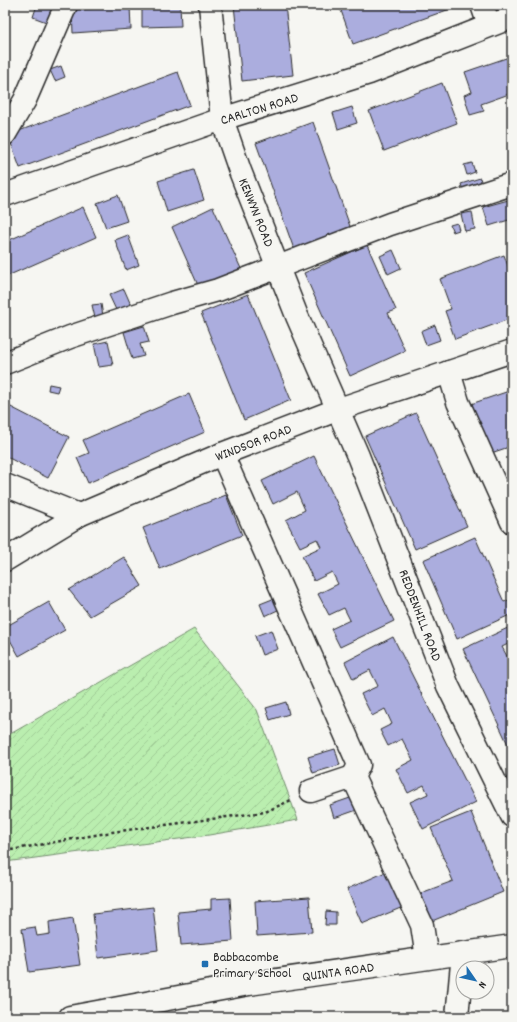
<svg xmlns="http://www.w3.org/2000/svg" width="517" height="1022" font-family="Dekko,sans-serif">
<defs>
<pattern id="garden-furrows" width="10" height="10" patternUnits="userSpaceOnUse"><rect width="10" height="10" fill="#baeeaf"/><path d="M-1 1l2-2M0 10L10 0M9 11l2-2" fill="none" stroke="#a0cc97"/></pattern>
</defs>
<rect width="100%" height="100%" fill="#f6f6f2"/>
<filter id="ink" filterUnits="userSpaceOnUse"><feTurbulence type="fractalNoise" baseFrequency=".025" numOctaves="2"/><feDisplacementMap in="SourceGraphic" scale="8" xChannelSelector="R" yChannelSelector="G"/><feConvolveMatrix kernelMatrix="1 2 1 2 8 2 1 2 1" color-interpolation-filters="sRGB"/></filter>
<g filter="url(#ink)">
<path fill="url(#garden-furrows)" stroke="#728c6d" d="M194 629 257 710 298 820 209 835 5 862V737Z"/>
<g fill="#abadde" stroke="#2b2b2b">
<path d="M37 5 55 6 49 23 33 17Z"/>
<path d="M142 5H180L181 26 142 27Z"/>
<path d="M234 5H285L293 75 242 81Z"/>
<path d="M339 5H461L353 44Z"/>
<path d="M130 6 131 29 73 33 72 10Z"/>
<path d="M512 56V93L481 104 484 111 470 115 464 95 472 92 465 72Z"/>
<path d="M61 66 65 77 55 81 50 70Z"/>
<path d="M178 72 190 105 20 168 8 135Z"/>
<path d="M442 83 457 123 384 151 369 111Z"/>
<path d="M352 107 357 123 338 129 333 113Z"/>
<path d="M313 122 352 232 295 252 256 143Z"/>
<path d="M472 163 475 172 467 175 464 165Z"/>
<path d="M194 170 204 200 167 212 158 181Z"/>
<path d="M480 178 483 187 464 194 461 184Z"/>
<path d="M118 195 127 221 106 228 97 203Z"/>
<path d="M512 199V219L489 226 483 207Z"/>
<path d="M83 207 96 237 5 277V242Z"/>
<path d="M213 207 243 273 201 292 172 227Z"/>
<path d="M472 212 475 229 465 231 461 214Z"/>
<path d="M457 223 459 230 453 232 450 225Z"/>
<path d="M128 235 139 265 126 270 115 240Z"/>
<path d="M367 245 396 310 388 313 405 351 350 376 304 273Z"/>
<path d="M393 250 401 268 388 274 380 256Z"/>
<path d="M504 255 512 277V318L455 339 445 311 451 309 440 279Z"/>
<path d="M124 289 131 305 117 312 109 295Z"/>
<path d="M248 294 291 400 244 420 201 313Z"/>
<path d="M101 304 103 316 95 318 92 305Z"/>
<path d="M435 325 440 340 426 345 421 331Z"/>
<path d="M144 326 149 342 140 344 144 356 132 359 124 332Z"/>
<path d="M108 341 113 365 99 367 94 344Z"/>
<path d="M49 384 59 386 57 392 48 390Z"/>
<path d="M512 390V446L485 455 468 405Z"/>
<path d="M189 394 205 432 88 483 77 458 89 453 83 440Z"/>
<path d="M5 404 69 437 48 478 5 456Z"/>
<path d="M416 413 467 526 415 549 365 436Z"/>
<path d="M314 456 394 621 340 647 331 629 350 620 344 608 329 615 318 594 338 584 332 572 314 581 302 556 321 547 317 539 300 547 286 520 305 510 297 492 273 504 262 481Z"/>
<path d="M226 495 242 535 160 569 143 528Z"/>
<path d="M475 537 504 602 512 599V614L457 639 423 560Z"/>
<path d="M124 557 142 586 90 616 69 590Z"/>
<path d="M275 598 280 609 265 616 260 604Z"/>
<path d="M49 602 65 630 19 656 5 631V627Z"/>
<path d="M512 626V642L502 647 508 658 512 656V753L463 649Z"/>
<path d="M271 630 278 649 262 655 255 636Z"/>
<path d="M393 637 476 802 423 829 410 802 428 794 424 785 408 793 396 769 413 760 402 739 388 746 380 730 392 724 385 709 372 716 361 694 378 686 370 670 353 679 345 662Z"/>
<path d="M286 702 289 714 270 720 266 708Z"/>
<path d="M335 749 340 765 313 773 308 757Z"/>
<path d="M353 797 357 810 334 818 330 805Z"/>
<path d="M471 812 503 892 432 921 421 893 453 881 431 828Z"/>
<path d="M388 871 403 907 362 924 347 889Z"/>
<path d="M309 897 312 932 257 936 255 901Z"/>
<path d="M230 898 233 941 181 945 178 912 211 909V899Z"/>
<path d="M153 907 158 950 98 958 93 914Z"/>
<path d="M326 911 336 912V925H325Z"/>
<path d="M73 918 80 965 29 972 22 929 35 927 37 936 50 934 49 922Z"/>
</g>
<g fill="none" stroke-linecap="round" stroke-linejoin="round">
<defs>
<g id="minor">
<path d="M210 5 222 119 240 171 297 316 358 456 448 686 512 816"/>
<path d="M482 5 489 25"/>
<path d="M5 134 25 100 66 5"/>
<path d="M5 195 222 119 369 73 512 17"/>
<path d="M5 363 70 337 172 303 218 290 390 224 512 184"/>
<path d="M449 372 458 402 512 522"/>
<path d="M222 454 359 765 353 777"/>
<path d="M5 485 79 515"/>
<path d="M5 560 79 515 222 454 339 409 512 351"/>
<path d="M311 791 353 777 422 925 427 958"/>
<path d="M70 1017 249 984 512 946"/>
<path d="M457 1017 463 953"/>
</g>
</defs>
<use href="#minor" stroke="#2b2b2b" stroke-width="25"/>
<path stroke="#2b2b2b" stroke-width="2.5" stroke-dasharray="3 3" stroke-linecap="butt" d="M5 851 112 832 265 812 291 800"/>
<use href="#minor" stroke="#f6f6f2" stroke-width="22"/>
</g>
</g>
<rect fill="#1f6fb2" stroke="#f6f6f2" stroke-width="1.5" x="201" y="960" width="8" height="8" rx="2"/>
<g text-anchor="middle" stroke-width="3" stroke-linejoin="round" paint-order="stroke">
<g font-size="14" fill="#2b2b2b" stroke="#f6f6f2">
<text transform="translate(259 108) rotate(-17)" y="5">CARLTON ROAD</text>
<text transform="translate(257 212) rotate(68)" y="5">KENWYN ROAD</text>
<text transform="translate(253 442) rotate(-21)" y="5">WINDSOR ROAD</text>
<text transform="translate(421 615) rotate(69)" y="5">REDDENHILL ROAD</text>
<text transform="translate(338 971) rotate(-8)" y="5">QUINTA ROAD</text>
</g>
<g font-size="14" fill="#2b2b2b" stroke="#f6f6f2" text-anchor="start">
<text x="213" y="961">Babbacombe<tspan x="213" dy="16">Primary School</tspan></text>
</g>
</g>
<rect width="517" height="1022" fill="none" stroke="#f6f6f2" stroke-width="20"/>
<rect x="10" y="10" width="497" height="1002" fill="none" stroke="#2b2b2b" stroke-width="1.5" filter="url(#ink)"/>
<g transform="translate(475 980) rotate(124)"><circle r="19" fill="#f6f6f2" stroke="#a5a5a2"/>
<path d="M0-3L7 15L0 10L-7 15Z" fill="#1f6fb2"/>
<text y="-6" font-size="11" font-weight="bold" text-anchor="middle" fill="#2b2b2b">N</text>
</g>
</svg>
